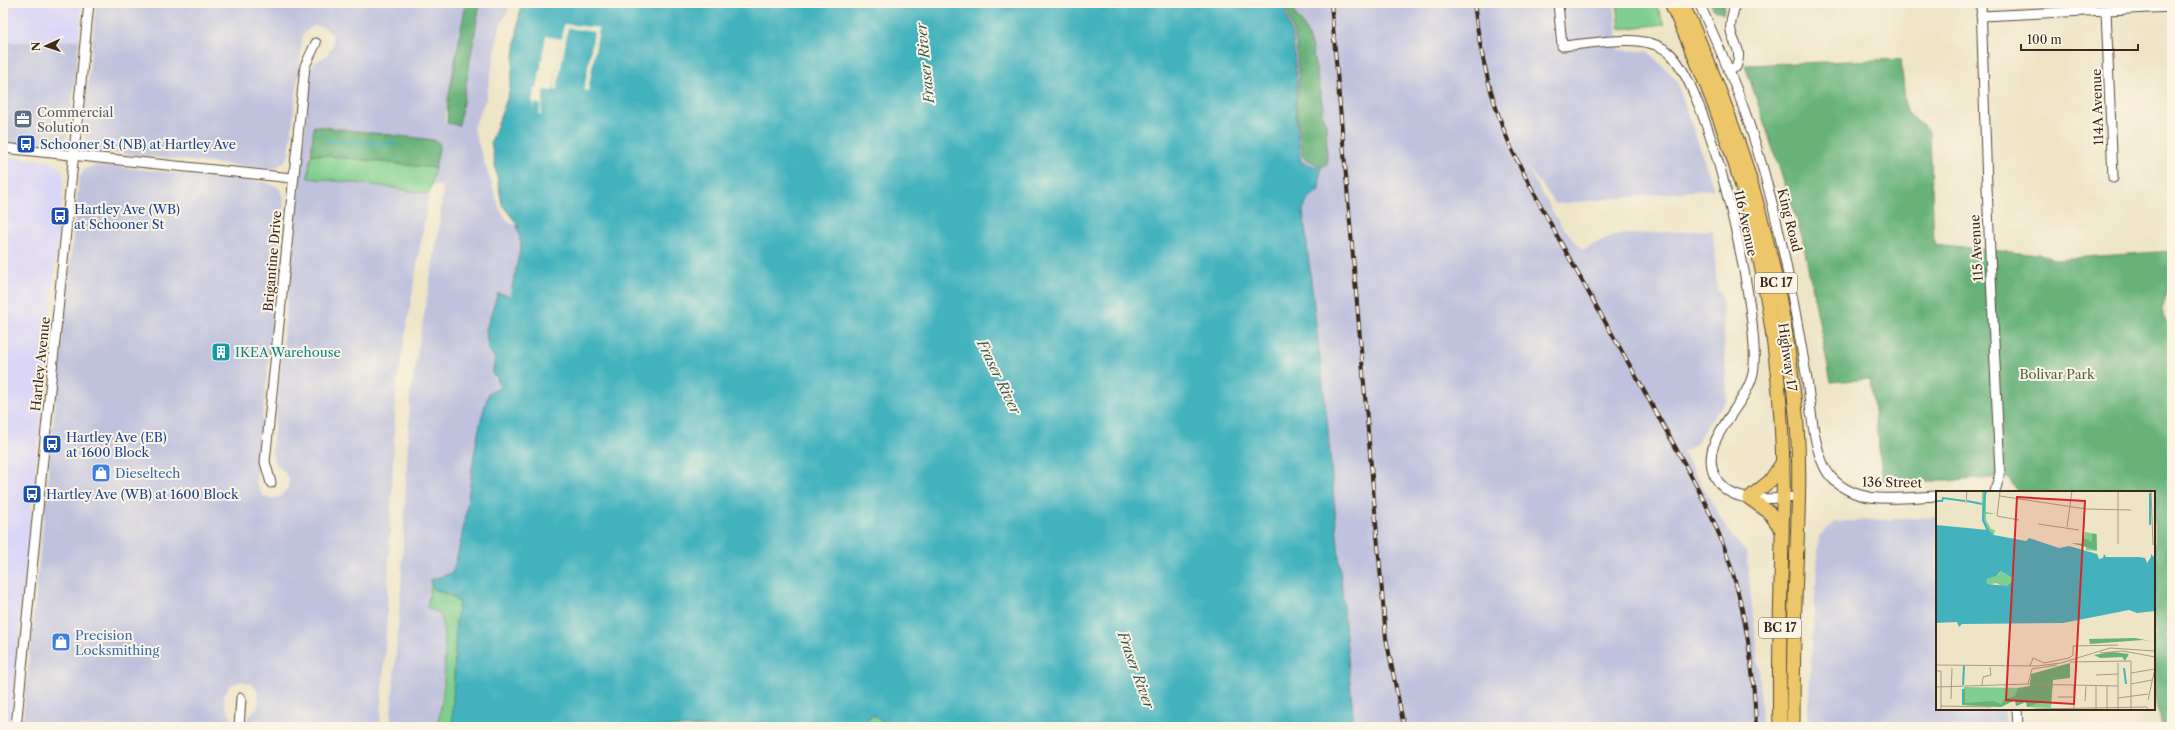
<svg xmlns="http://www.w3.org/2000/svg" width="2175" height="730" font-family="'Libre Caslon Text',serif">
<rect width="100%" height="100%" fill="#fcf5e5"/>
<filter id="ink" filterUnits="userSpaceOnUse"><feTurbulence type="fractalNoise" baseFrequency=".025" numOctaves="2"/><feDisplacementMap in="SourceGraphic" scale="8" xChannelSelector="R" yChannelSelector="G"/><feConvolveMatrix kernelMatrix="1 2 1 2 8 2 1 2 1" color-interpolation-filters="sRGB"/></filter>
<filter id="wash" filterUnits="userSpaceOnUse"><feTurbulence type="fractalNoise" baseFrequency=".012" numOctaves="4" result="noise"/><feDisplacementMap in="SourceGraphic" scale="16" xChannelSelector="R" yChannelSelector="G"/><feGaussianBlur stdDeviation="0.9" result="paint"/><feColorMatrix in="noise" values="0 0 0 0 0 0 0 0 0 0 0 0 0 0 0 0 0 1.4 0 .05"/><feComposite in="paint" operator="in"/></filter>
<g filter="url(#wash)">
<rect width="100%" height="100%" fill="#eee5c7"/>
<g fill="#dad6f7">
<path d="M3 3H82L79 40 3 43Z"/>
<path d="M3 156 51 161 61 169 64 179 10 727H3Z"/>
</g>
<g fill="#c0c2dd">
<path d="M96 3H466L444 122 459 125 480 3H512L500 25 486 99 473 128 500 209 507 219 512 224H517L521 245 509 297 498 293 495 357 492 374 497 377 500 388 459 551 452 573 431 580 428 597 427 607 441 614 446 639V657L437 727H390L401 588 410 396 440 222 443 186 432 185 439 144 315 126 309 157 382 186 429 194 396 391 385 654 380 727H245L247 719 258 706 259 699 257 691 253 685 241 681 229 686 224 696 225 706 232 718V727H22L79 178 85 169 97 165 266 182 279 188 284 198V209L256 483 263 496 271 499 280 497 288 488 289 479 286 474 274 462 272 450 311 72 314 63 327 55 333 46 332 35 324 27 313 26 303 34 289 155 285 161 276 168 268 169 98 151 88 145 83 134Z"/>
<path d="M1283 3H1481L1482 20V3H1614L1619 50 1647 51 1676 79 1714 189 1556 204 1525 164 1560 224 1583 250 1613 235 1713 230 1717 291 1721 292 1723 313 1727 400 1707 425 1696 444 1683 452 1729 533 1746 552 1760 681 1762 727H1354L1327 420 1303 210 1308 199 1319 190 1301 162 1299 154 1295 108 1297 83 1293 40Z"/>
<path d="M79 40 69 130 66 138 60 144 51 147 3 142V43Z"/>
<path d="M1937 517V709H2005V727H1807L1819 536 1834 522Z"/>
</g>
<g fill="#80cf90" stroke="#5e7c57">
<path d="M1617 3H1655L1665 24 1620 29Z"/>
<path d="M311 154 435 168 429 194 382 186 308 178Z"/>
<path d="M468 559 455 723 452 727H437C445 689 448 652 441 614L427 607 431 585C438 594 449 593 458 602Z"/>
<path d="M872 714 888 727H863Z"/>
</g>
<g fill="#68b27a" stroke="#526e4c">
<path d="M466 3H480L459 125 447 123 448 100Z"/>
<path d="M1285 3H1292L1296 16 1305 28 1312 48 1323 108 1321 114 1326 124 1327 164 1322 167 1303 157 1296 107 1299 83 1296 42Z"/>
<path d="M1710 3H1725L1723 14 1714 10Z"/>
<path d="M1901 59 1906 112 1930 132 1934 244 2039 255 2056 259 2172 251C2172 258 2173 266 2172 273 2171 289 2152 317 2172 328V632L2164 634 2172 645V727H2162L2154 690V492H2018L2008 477 1948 481H1883L1870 379 1831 382 1802 237 1745 65Z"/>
<path d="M314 126 434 140 440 144 435 168 311 154Z"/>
</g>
<path fill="#43b2bd" stroke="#3f6e6e" d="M521 3H1283L1293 40 1297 83 1295 108 1301 162 1321 168 1319 190 1308 199 1303 210 1327 420 1354 727H888L872 714 863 727H452L456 621 459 603C457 601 455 598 452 596 444 590 431 594 430 580L452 573C472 515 468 451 489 393L500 388 497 377 492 374 495 358 488 350 486 329 498 293 510 296 521 245 517 224 502 205 491 142 509 93Z"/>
<g fill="#eee5c7">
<path d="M564 24 599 28 588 91 584 90 594 32 568 28 557 90 554 89Z"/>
<path d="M546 36 562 39 553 91 544 90 541 115H539L541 104 535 103 533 114 534 103 532 102 534 89H537Z"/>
</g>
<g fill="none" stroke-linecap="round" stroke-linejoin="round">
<path stroke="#43b2bd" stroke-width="2.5" d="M326 140 396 144"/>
</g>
</g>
<g filter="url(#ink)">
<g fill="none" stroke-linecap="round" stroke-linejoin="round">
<defs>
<g id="minor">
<path d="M1558 3 1562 46C1592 44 1642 32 1667 51 1709 82 1763 321 1753 373 1746 408 1697 440 1715 476 1730 507 1770 498 1798 497"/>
<path d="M1699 3C1716 40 1733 77 1746 115 1776 201 1792 290 1807 380 1811 406 1813 456 1831 477 1858 507 1900 497 1937 496"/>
<path d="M1981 3 1987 187 2000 473 1995 492"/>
<path d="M2106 10 2113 178"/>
<path d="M1981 16 2172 7"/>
<path d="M1729 70 1736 67C1743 48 1734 47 1731 31 1729 22 1734 12 1735 3"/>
<path d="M3 148 292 178"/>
<path d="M271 483 265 462 305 66 316 43"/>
<path d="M2017 709 2018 727"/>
<path d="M16 727 89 3"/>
<path d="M239 727 241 698"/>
</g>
<g id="highway">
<path d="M1671 3C1701 68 1729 135 1747 205 1770 293 1782 387 1783 477 1784 497 1782 517 1782 537 1781 600 1778 664 1780 727"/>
<path d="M1682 3C1743 133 1783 271 1796 414 1801 466 1798 519 1796 570 1794 623 1793 675 1793 727"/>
<path d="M1782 530 1769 512 1749 498 1770 481 1783 462"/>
</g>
</defs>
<use href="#minor" stroke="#564637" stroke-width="11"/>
<use href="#highway" stroke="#564637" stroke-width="15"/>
<use href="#minor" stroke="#fff" stroke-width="9"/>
<use href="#highway" stroke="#ecc669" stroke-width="13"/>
<defs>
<g id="rail">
<path d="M1331 3 1386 638 1404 727"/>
<path d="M1474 3C1480 55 1491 102 1512 150 1555 237 1606 322 1653 407 1681 458 1712 508 1730 564 1747 617 1754 671 1756 727"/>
</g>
</defs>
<use href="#rail" stroke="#3b2a1e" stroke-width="4"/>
<use href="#rail" stroke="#fcf5e5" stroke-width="2.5" stroke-dasharray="8" stroke-linecap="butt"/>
</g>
</g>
<defs>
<symbol id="office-square" viewBox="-11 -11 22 22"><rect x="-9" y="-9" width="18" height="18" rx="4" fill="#5c6f8a" stroke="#fcf5e5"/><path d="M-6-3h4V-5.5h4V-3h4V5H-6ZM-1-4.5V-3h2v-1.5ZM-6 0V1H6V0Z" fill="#fff"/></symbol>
<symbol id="bus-square" viewBox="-11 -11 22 22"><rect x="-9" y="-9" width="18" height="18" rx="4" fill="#1a4fb4" stroke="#fcf5e5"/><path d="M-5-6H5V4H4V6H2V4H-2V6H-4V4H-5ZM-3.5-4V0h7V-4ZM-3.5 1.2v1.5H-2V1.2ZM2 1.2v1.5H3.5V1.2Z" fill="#fff"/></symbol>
<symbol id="building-square" viewBox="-11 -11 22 22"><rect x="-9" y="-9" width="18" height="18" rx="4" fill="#0f9aa8" stroke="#fcf5e5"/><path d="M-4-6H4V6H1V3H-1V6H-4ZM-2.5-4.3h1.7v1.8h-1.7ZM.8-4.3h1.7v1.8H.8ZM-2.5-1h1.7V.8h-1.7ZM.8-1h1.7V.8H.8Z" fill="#fff"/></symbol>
<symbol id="shop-square" viewBox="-11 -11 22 22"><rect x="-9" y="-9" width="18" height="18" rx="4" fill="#3f7fe0" stroke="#fcf5e5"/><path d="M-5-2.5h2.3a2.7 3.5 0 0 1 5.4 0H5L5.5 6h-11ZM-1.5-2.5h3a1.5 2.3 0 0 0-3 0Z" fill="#fff"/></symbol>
</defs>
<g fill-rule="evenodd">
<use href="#office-square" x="12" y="108" width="22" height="22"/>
<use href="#bus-square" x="15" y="133" width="22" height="22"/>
<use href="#bus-square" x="49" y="205" width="22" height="22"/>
<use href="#building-square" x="210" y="341" width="22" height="22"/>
<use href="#bus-square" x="41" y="433" width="22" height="22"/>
<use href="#shop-square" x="90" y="462" width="22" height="22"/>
<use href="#bus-square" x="21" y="483" width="22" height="22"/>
<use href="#shop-square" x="50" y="631" width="22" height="22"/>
</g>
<g text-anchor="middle" stroke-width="4" stroke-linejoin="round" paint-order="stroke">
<g fill="#fcf5e5" stroke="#75675a" stroke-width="1">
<rect x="1755" y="273" width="42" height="20" rx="3"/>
<rect x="1759" y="618" width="42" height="20" rx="3"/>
</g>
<g font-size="12" font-weight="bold" fill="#3b2a1e">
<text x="1776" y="287">BC 17</text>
<text x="1780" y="632">BC 17</text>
</g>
<g font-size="13" fill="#3b2a1e" stroke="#fcf5e5">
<text transform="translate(2097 107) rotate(-92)" y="5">114A Avenue</text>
<text transform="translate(1790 220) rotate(76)" y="5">King Road</text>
<text transform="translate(1746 223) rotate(78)" y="5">116 Avenue</text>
<text transform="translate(1976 248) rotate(-93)" y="5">115 Avenue</text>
<text transform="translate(272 261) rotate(-85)" y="5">Brigantine Drive</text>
<text transform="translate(1788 357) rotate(82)" y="5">Highway 17</text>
<text transform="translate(40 364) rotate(-84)" y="5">Hartley Avenue</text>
<text transform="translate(1892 482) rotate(1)" y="5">136 Street</text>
</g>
<g font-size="13" fill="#4e5e75" stroke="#fcf5e5" text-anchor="start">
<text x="37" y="117">Commercial<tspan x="37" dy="15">Solution</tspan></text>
</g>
<g font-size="13" fill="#164399" stroke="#fcf5e5" text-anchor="start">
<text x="40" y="149">Schooner St (NB) at Hartley Ave</text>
<text x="74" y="214">Hartley Ave (WB)<tspan x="74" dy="15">at Schooner St</tspan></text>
<text x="66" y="442">Hartley Ave (EB)<tspan x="66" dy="15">at 1600 Block</tspan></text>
<text x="46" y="499">Hartley Ave (WB) at 1600 Block</text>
</g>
<g font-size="13" fill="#0d838f" stroke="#fcf5e5" text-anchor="start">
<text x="235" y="357">IKEA Warehouse</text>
</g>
<g font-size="13" fill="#505c40" stroke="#fcf5e5">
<text x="2057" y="379">Bolivar Park</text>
</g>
<g font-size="13" fill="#366cbe" stroke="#fcf5e5" text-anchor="start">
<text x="115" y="478">Dieseltech</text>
<text x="75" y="640">Precision<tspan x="75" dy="15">Locksmithing</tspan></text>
</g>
<g font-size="14" font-style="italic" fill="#3e5a56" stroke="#fcf5e5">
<text transform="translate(925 63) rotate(-96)" y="5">Fraser River</text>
<text transform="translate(999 377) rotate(64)" y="5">Fraser River</text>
<text transform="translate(1136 670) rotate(70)" y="5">Fraser River</text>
</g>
</g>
<g transform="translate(1936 491)">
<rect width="219" height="219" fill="#eee5c7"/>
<path d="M46 0H52L50 4V21L60 23H50V29L55 38 59 39 58 43H53L46 29ZM149 41 161 43V60L150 59V55L135 52 147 53ZM65 80 78 88 69 97 60 92 52 94 31 83 62 84ZM94 189H117L115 217 91 216 90 211 80 215 79 209 65 216 26 214 28 196 88 197 94 195Z" fill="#80cf90"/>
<path d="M156 43H160L161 59 135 52 147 53 148 47 156 51ZM199 147 219 151 207 149 154 153 153 148ZM176 161 193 163 189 170 186 166 164 167 158 164ZM134 172V187L117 189 115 212 109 210 91 216 90 211 80 215 79 209 65 216 26 214V198H29V212L57 210 65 213 69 208 79 205 82 197 94 195 95 183Z" fill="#68b27a"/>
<path d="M0 34 52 39 58 44 90 50 93 47 123 57 133 55 161 63 163 68 167 67 168 63 170 66H203L209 67 211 72 215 66V43V63L219 67V120L201 122 193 119 127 132 26 133 23 136 21 131 0 132ZM65 80 78 88 71 95 51 93 50 88 60 85Z" fill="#43b2bd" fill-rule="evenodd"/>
<path fill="none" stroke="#43b2bd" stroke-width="2" d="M49 0 47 29 52 40M214 2V34M0 10H6L7 7 29 10M31 10 46 13M188 177 190 193M27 194 28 175M27 198V214"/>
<path fill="none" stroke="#a69a83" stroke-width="1" d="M64 0 61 25 83 29M182 0V53M206 0H219M215 0 217 54M64 5 150 18 195 19M30 12 31 0M102 33 143 39M131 36 136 0M164 162 187 160 219 166M134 171 195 170V218M0 174 101 175 125 172 174 157 219 160M94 175 97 167 108 172 133 167 137 164V155L182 154M0 180H5V219M195 182 219 178M160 184 182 183M92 193 96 178 121 174M195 193 216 189M46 194 47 186 55 184 54 176M171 195V218M0 196 92 193 182 195M122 206H138M182 207 212 203M15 208 16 177M212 209 219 177M149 210 150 195M5 215 55 216M98 218 211 216 212 219M138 218V195M160 218V195M182 219V172"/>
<path fill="#d62828" fill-opacity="0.15" stroke="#d62828" stroke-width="2" d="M81 6 149 10 138 213 70 209Z"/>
<rect width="219" height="219" fill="none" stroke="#3b2a1e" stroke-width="2"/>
</g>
<rect width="2175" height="730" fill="none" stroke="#fcf5e5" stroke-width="16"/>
<g transform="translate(46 46) rotate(267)" stroke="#fcf5e5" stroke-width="3" paint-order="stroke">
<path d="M0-3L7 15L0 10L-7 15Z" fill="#3b2a1e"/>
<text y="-6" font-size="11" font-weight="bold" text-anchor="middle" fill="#3b2a1e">N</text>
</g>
<path d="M2021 44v6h117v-6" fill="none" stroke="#3b2a1e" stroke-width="2"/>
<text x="2027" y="44" font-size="12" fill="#3b2a1e" stroke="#fcf5e5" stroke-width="3" paint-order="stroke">100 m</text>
</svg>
